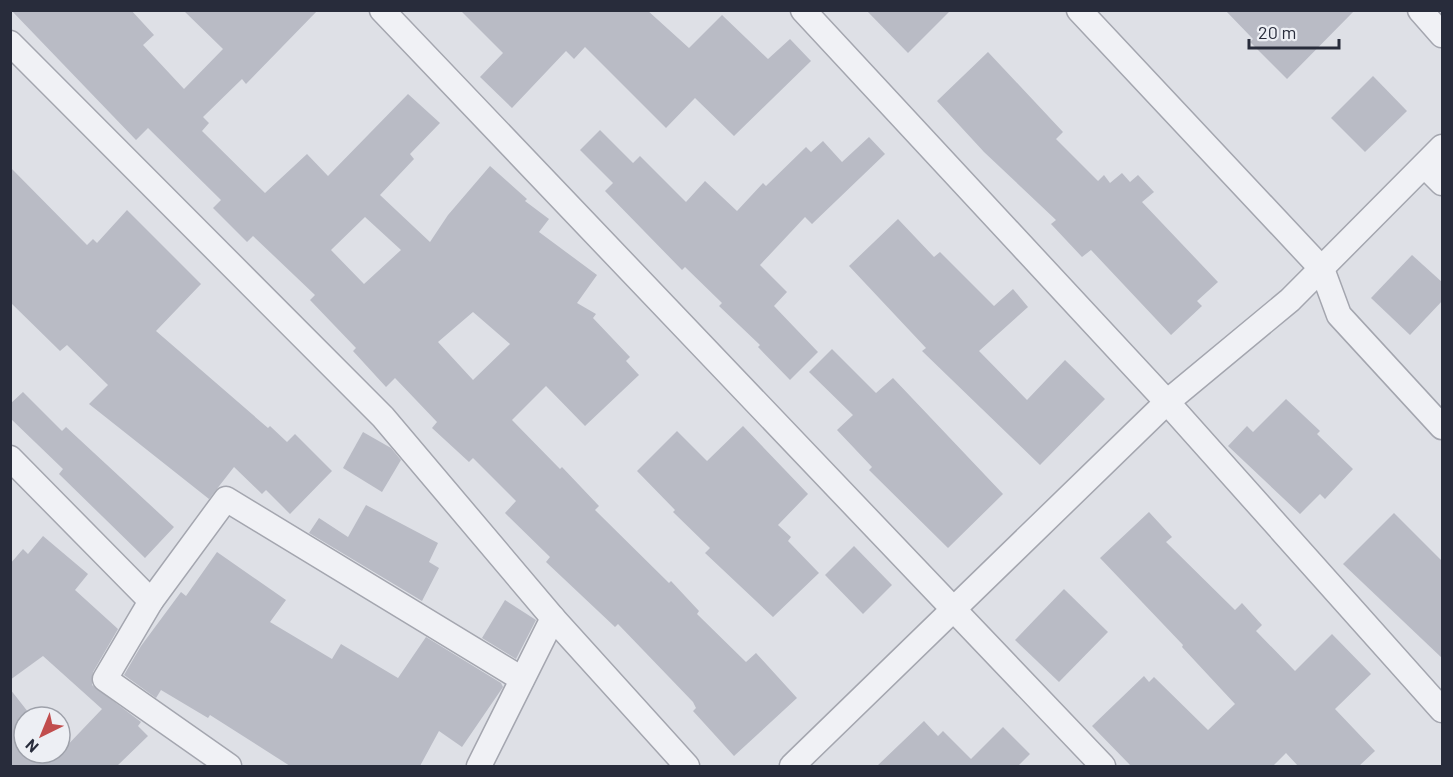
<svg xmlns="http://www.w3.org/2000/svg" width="1453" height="777" font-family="Barlow,sans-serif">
<rect width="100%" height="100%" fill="#dee0e6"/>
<g fill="#b9bbc5" fill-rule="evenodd">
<path d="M11 10H131L154 35 143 45 184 89 223 49 183 10H318L246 84 242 79 203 117 209 123 202 131 265 193 307 154 328 176 408 94 440 123 410 154 414 159 380 195 430 242 448 215 490 166 527 199 525 201 549 219 539 232 597 275 577 303 596 314 593 318 630 357 626 361 639 375 585 426 546 386 512 420 560 469 562 467 599 506 595 510 669 583 671 581 699 611 697 614 746 662 756 653 797 698 734 756 693 711 696 708 693 702 618 624 615 627 546 562 550 557 505 513 516 501 473 458 469 462 432 428 437 422 395 378 386 387 353 351 356 348 310 300 315 295 253 236 247 242 213 208 221 200 148 128 136 140ZM365 217 401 250 364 284 331 250ZM473 312 510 344 473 380 438 342Z"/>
<path d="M460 10H647L689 48 722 15 768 59 790 39 811 61 734 136 695 98 666 128 585 47 574 59 566 51 512 108 480 77 503 53Z"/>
<path d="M866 10H951L908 53Z"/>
<path d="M1225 10H1355L1287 79 1250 42 1253 39Z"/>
<path d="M988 52 1063 132 1056 139 1098 181 1104 175 1110 183 1122 173 1130 182 1138 175 1154 192 1142 202 1218 282 1197 301 1202 306 1171 335 1091 250 1082 257 1051 224 1056 220 984 152 937 101Z"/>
<path d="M1373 76 1407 111 1365 152 1331 118Z"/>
<path d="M600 130 633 163 640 156 686 202 705 181 737 211 763 183 766 186 806 147 811 152 823 141 842 162 869 137 885 154 812 224 805 217 760 265 787 292 774 306 818 352 790 380 758 347 760 345 719 306 722 303 685 267 682 270 605 191 613 183 580 150Z"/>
<path d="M10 167 87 245 93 239 97 243 127 210 201 284 156 331 268 428 270 426 287 442 295 434 332 471 290 514 266 490 262 494 234 467 209 499 89 404 108 385 67 345 60 351 10 302Z"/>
<path d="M898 219 934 257 940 252 994 306 1013 289 1028 307 979 351 1027 400 1065 360 1105 399 1040 465 922 351 926 348 849 266Z"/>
<path d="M1412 255 1443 283V300L1410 335 1371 298Z"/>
<path d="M832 349 876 393 893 378 1003 494 948 548 869 470 872 467 837 430 853 415 809 372Z"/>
<path d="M23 392 62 431 66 427 174 527 145 558 59 474 63 469 10 418V404Z"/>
<path d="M1286 399 1320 431 1317 434 1353 469 1325 499 1320 494 1300 514 1228 446 1247 426 1253 432Z"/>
<path d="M743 426 808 494 778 525 791 537 788 541 819 573 773 617 705 553 710 548 673 512 675 510 637 471 677 431 707 461Z"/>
<path d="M363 432 391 448 401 460 382 492 343 468Z"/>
<path d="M366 505 438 543 429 562 439 568 422 601 309 533 319 518 348 537Z"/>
<path d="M1149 512 1172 537 1166 542 1235 610 1242 603 1262 625 1256 631 1295 671 1332 634 1371 674 1335 709 1375 751 1359 766H1298L1286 753 1273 766H1131L1092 726 1144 676 1149 682 1154 677 1208 730 1235 704 1182 647 1183 645 1100 558Z"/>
<path d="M1394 513 1443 562V659L1343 564Z"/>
<path d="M43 536 88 574 75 590 118 629 93 672 92 685 141 722 138 726 148 736 117 766H10V689L32 717H24V753H60L102 709 43 656 10 680V564L23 549 28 554Z"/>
<path d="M854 546 892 585 863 614 825 575Z"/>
<path d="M217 552 286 600 270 622 332 659 341 644 398 678 426 637 501 683 503 687 462 747 439 731 420 766H290L210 715 208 718 161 690 156 698 124 675 141 646 181 592 186 596Z"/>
<path d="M1064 589 1108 632 1059 682 1015 640Z"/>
<path d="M505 600 536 620 516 659 482 638Z"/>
<path d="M924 721 938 736 943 731 971 759 1003 727 1030 754 1018 766H877Z"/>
</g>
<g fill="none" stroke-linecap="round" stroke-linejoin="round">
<defs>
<g id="street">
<path d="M382 10 1103 766"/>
<path d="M803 10 1167 402 1442 710"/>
<path d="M1079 10 1322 269 1339 315 1442 427"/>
<path d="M1420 10 1442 35"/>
<path d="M10 43 383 417 553 618 687 766"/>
<path d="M1425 166 1442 183"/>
<path d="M10 458 151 601"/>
<path d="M229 766 105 679 151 601 226 499 522 679"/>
<path d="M479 766 553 618"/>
<path d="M792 766 1167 402 1290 300 1442 147"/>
</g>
</defs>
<use href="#street" stroke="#a4a6af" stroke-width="27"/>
<use href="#street" stroke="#f0f1f5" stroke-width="24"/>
</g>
<rect width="1453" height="777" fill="none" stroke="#282c3b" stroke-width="24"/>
<g transform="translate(42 735) rotate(223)"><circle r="28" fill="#edeff4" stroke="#9ea1aa" stroke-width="1.5"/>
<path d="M0-4.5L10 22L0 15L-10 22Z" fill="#c14d4d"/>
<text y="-9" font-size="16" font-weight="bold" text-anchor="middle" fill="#282c3b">N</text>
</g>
<path d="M1249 39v9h90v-9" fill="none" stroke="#282c3b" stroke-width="3"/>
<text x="1258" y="39" font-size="18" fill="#282c3b" stroke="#edeff4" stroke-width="4.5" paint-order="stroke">20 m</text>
</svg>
